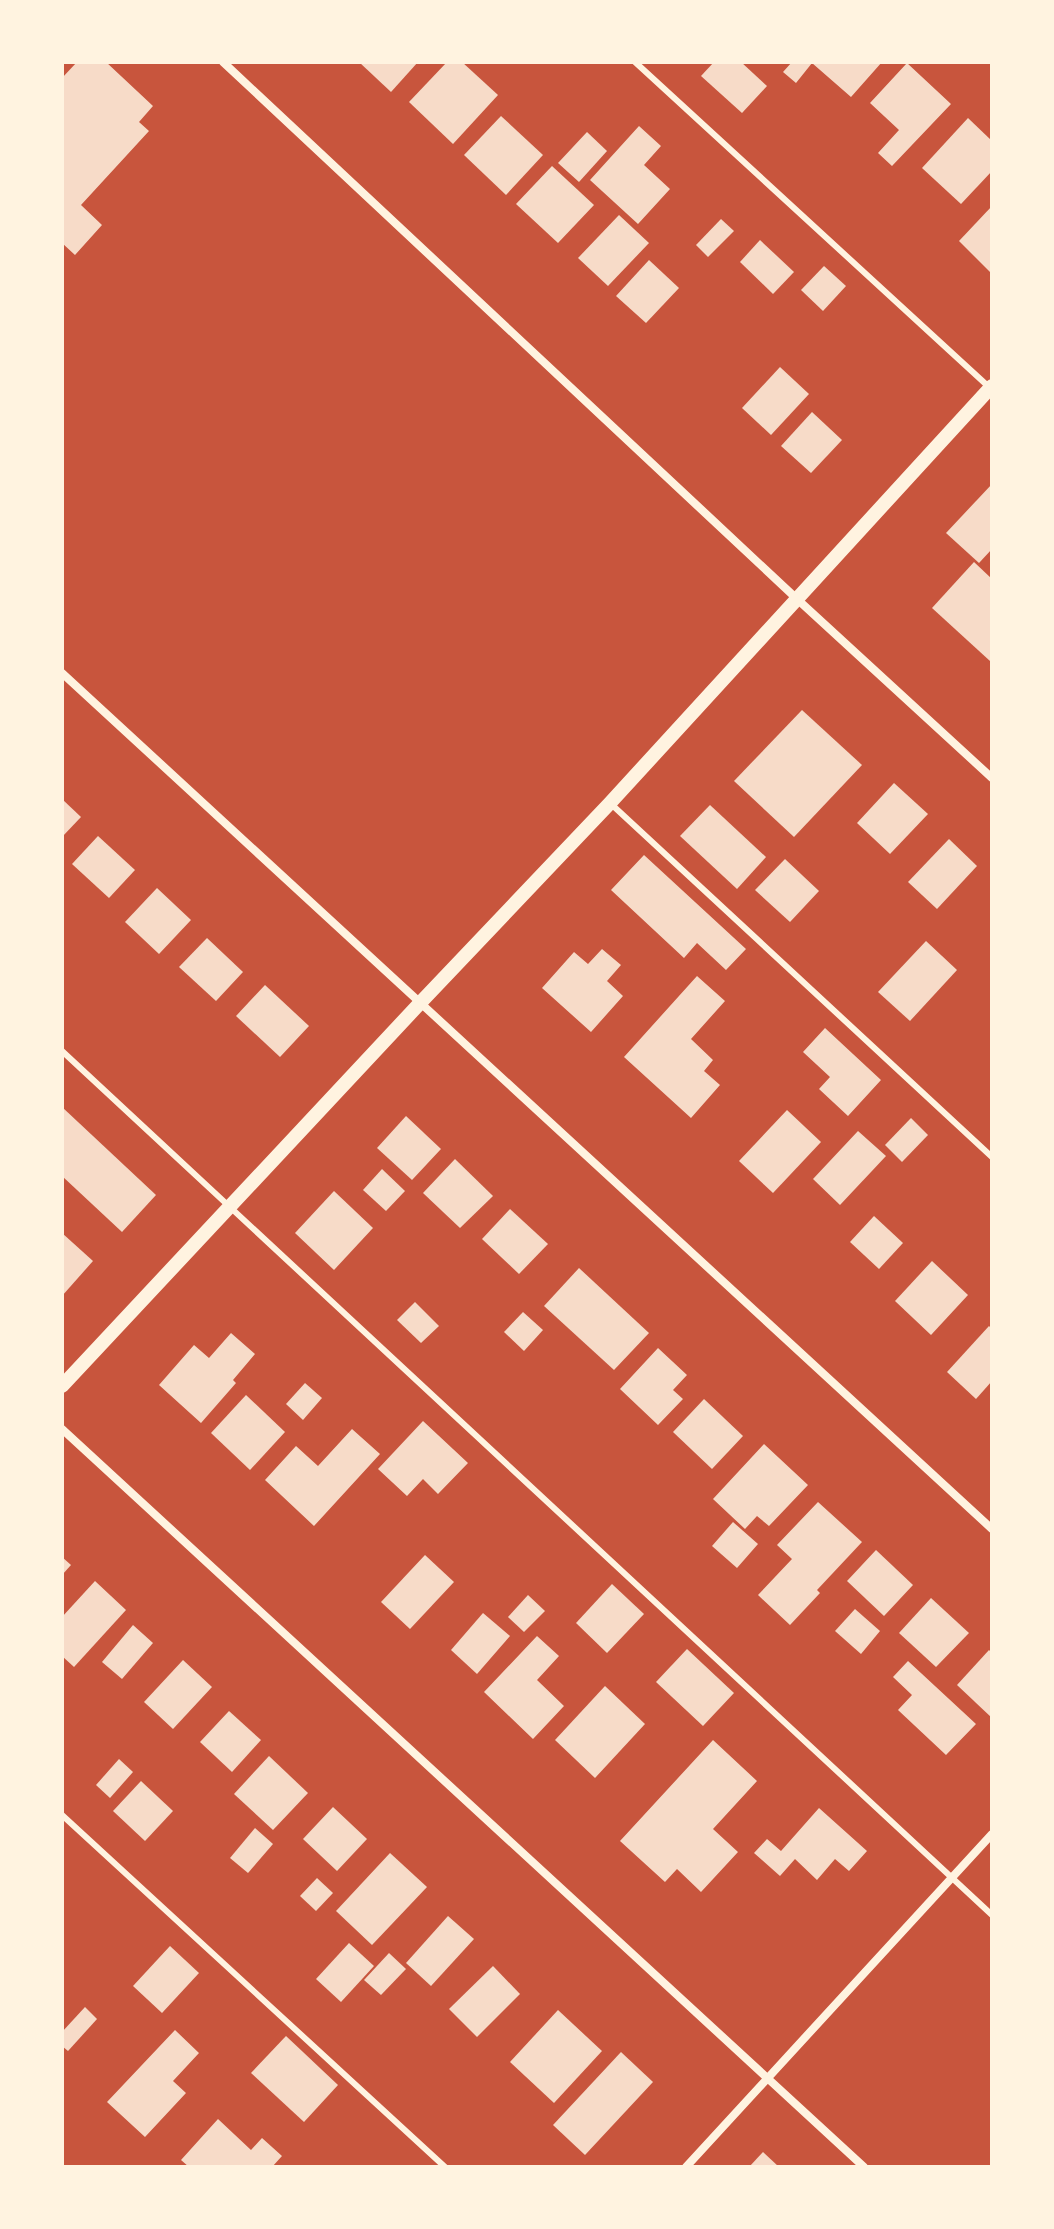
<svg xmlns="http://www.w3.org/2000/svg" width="1054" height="2229" font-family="'PT Sans',sans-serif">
<rect width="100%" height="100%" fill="#c8553d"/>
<g fill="#f7dbc8">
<path d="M77 62H106L153 106 139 122 149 131 81 205 102 225 75 255 62 243V78Z"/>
<path d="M359 62H418L391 92Z"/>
<path d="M447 62H462L498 95 453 144 409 102Z"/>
<path d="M714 62H741L767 86 742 113 701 76Z"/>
<path d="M792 62H882L851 97 812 63 796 83 783 72Z"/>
<path d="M907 63 951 104 892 166 878 153 899 130 870 103Z"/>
<path d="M501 116 543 155 506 195 464 155Z"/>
<path d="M968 118 992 141V171L961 204 922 168Z"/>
<path d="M639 126 661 146 644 165 670 189 638 224 590 180Z"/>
<path d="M587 132 607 151 579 182 558 163Z"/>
<path d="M552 166 594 205 558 243 516 204Z"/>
<path d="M992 206V274L959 241Z"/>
<path d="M619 215 649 243 608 286 578 258Z"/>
<path d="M721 219 734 231 708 257 696 245Z"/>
<path d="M760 240 794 272 773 294 740 262Z"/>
<path d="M649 260 679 288 646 323 616 296Z"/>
<path d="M824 266 846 286 823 311 801 290Z"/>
<path d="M780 367 809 394 771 435 742 408Z"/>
<path d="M812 412 842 440 811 473 781 446Z"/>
<path d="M992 484V549L979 563 946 533Z"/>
<path d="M974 562 992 579V659L990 661 932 608Z"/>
<path d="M802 710 862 765 794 837 734 781Z"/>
<path d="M894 783 928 814 890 854 857 823Z"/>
<path d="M62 799 81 817 62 837Z"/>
<path d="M710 805 766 857 737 889 680 836Z"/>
<path d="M98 836 135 870 109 898 72 864Z"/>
<path d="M949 839 977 866 937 909 908 882Z"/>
<path d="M644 855 746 949 726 970 697 943 684 958 611 890Z"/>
<path d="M785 859 819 891 790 922 755 890Z"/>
<path d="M157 888 191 920 159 954 125 922Z"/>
<path d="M207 938 243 972 216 1001 179 967Z"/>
<path d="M926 941 957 970 910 1021 878 992Z"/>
<path d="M602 949 621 965 607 981 623 996 591 1032 542 988 574 952 588 964Z"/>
<path d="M697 976 725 1001 691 1039 713 1060 704 1071 720 1085 691 1118 624 1057Z"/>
<path d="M265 985 309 1026 280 1057 236 1016Z"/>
<path d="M825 1028 881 1080 848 1116 819 1089 830 1077 803 1052Z"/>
<path d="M62 1107 156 1195 122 1232 62 1176Z"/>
<path d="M787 1110 821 1142 773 1193 739 1161Z"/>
<path d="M406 1116 441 1149 412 1180 377 1148Z"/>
<path d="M911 1118 928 1135 902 1162 885 1145Z"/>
<path d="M858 1131 886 1156 840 1205 813 1179Z"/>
<path d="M455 1159 493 1196 460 1228 423 1193Z"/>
<path d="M382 1169 405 1191 386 1211 363 1190Z"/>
<path d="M334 1191 373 1228 334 1270 295 1233Z"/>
<path d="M510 1209 548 1244 519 1274 482 1239Z"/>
<path d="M874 1216 903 1243 879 1269 850 1242Z"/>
<path d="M62 1233 93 1261 62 1296Z"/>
<path d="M932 1261 968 1295 931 1335 895 1301Z"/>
<path d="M579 1268 649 1333 614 1370 544 1306Z"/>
<path d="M415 1302 439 1326 421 1343 397 1320Z"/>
<path d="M523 1312 543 1330 524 1351 504 1332Z"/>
<path d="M989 1326 992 1329V1381L976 1399 947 1372Z"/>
<path d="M231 1333 255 1354 233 1380 236 1383 201 1423 159 1385 194 1345 209 1358Z"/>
<path d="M658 1348 687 1375 673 1390 683 1399 658 1425 620 1389Z"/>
<path d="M305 1383 322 1398 303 1420 286 1404Z"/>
<path d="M246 1395 285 1432 250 1470 211 1433Z"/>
<path d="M704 1399 743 1436 712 1469 673 1432Z"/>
<path d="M423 1421 468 1463 438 1494 423 1479 407 1496 378 1469Z"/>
<path d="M352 1429 380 1454 314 1526 265 1480 296 1446 318 1466Z"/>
<path d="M764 1444 808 1485 769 1526 757 1516 745 1529 713 1499Z"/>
<path d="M818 1502 862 1542 817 1590 820 1593 790 1625 758 1595 792 1559 777 1545Z"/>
<path d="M733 1522 758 1544 737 1568 712 1546Z"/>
<path d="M876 1550 913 1585 884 1616 847 1581Z"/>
<path d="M425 1555 454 1582 410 1629 381 1602Z"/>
<path d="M62 1557 71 1565 62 1575Z"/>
<path d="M95 1581 126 1610 74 1667 62 1656V1617Z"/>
<path d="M612 1584 644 1614 607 1653 576 1623Z"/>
<path d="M528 1595 545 1611 524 1632 508 1617Z"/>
<path d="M931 1598 969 1633 936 1667 899 1633Z"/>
<path d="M855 1609 880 1631 861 1654 835 1631Z"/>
<path d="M483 1613 510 1636 477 1674 451 1650Z"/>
<path d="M133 1625 153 1643 122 1679 102 1662Z"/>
<path d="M537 1636 559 1656 537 1680 564 1706 533 1739 484 1692Z"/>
<path d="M687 1649 734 1693 703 1726 656 1682Z"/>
<path d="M989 1650 992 1653V1718L957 1685Z"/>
<path d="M183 1660 212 1687 173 1729 144 1702Z"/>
<path d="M908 1661 976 1724 946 1755 898 1710 912 1695 893 1677Z"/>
<path d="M605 1686 645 1724 595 1778 555 1740Z"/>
<path d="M229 1711 261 1740 232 1772 200 1742Z"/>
<path d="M713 1740 757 1781 713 1829 738 1852 701 1892 677 1869 665 1882 620 1841Z"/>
<path d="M269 1756 308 1793 273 1830 234 1794Z"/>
<path d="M119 1759 133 1772 110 1798 96 1785Z"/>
<path d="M141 1781 173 1811 145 1841 113 1811Z"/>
<path d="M333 1807 367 1839 337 1871 303 1839Z"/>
<path d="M819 1808 867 1851 849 1871 835 1859 817 1880 795 1859 780 1876 754 1853 767 1839 781 1851Z"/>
<path d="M255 1828 273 1844 248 1873 230 1858Z"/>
<path d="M390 1853 427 1887 372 1945 336 1911Z"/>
<path d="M317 1878 333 1893 316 1911 300 1896Z"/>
<path d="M448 1916 474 1939 431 1986 406 1963Z"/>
<path d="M349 1943 374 1966 341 2002 316 1979Z"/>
<path d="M170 1946 199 1973 162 2013 133 1986Z"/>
<path d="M389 1953 406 1969 381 1995 364 1980Z"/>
<path d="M493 1966 520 1994 477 2037 449 2009Z"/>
<path d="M85 2007 97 2019 68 2051 62 2046V2032Z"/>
<path d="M558 2010 602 2051 554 2103 510 2062Z"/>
<path d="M175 2030 199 2053 173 2081 186 2093 145 2137 107 2102Z"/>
<path d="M286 2036 338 2085 304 2122 251 2073Z"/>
<path d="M621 2052 653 2082 585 2155 553 2125Z"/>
<path d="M218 2119 251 2150 262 2138 282 2156 272 2167H189L181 2160Z"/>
<path d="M763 2152 779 2167H749Z"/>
</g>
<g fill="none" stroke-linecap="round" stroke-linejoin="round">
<g stroke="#fff3e0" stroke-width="6">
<path d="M635 62 989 387"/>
<path d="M610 803 992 1157"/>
<path d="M62 1051 992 1915"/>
<path d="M62 1815 445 2167"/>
</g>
<g stroke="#fff3e0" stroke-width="8">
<path d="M223 62 797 599 992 778"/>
<path d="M62 673 992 1529"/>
<path d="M62 1429 864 2167"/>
<path d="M686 2167 992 1834"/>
</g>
<path stroke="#fff3e0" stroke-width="14" d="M62 1386 421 1002 610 803 992 386"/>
</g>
<rect width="1054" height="2229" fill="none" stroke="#fff3e0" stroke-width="128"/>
</svg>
